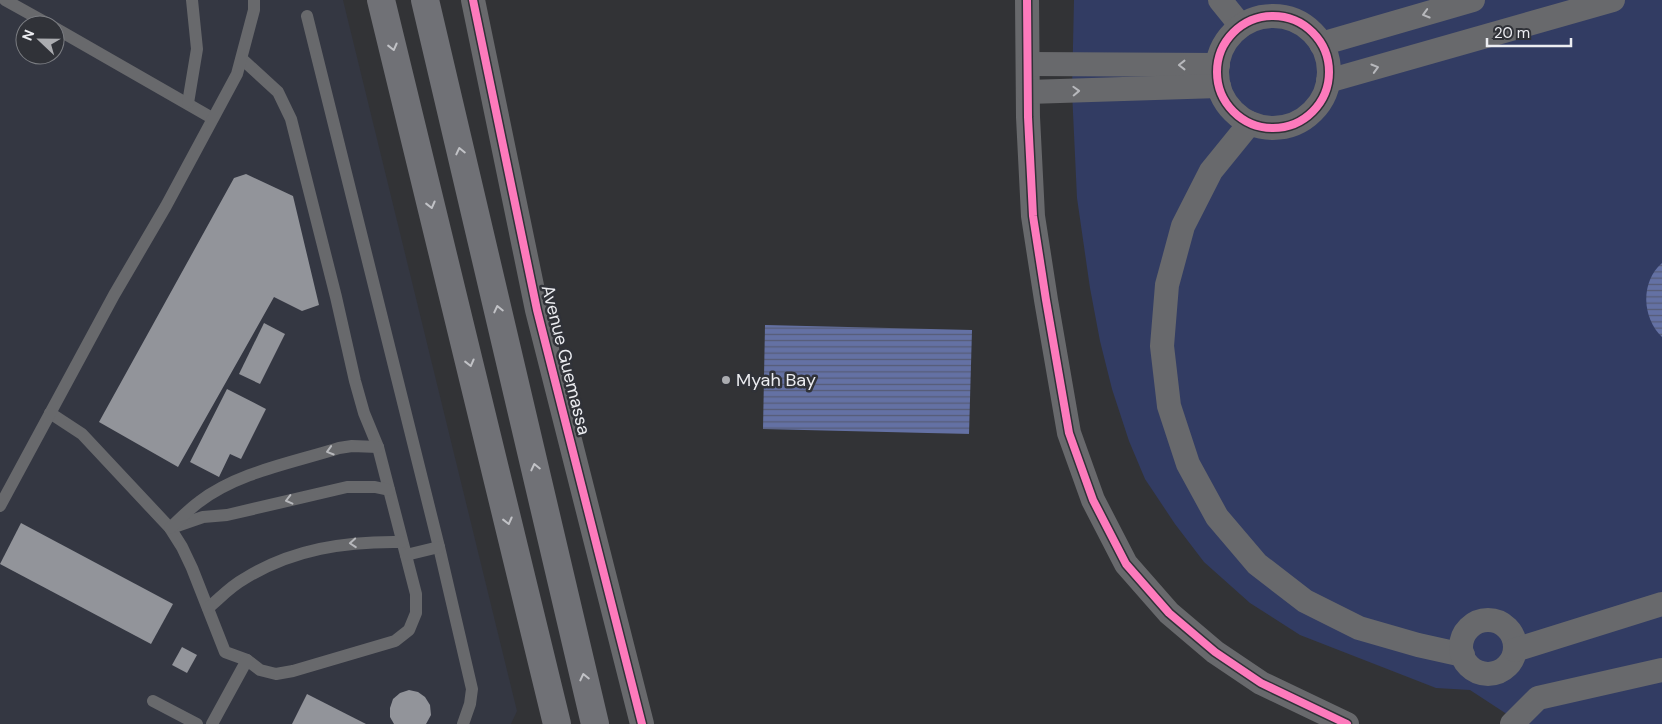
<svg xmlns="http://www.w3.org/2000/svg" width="1662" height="724" font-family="'DM Sans',sans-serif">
<defs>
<pattern id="water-rules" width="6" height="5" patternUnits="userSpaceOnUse" patternTransform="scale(1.25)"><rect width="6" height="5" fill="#6471a4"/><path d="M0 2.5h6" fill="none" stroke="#565c76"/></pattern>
</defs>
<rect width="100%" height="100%" fill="#323336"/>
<path fill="#343742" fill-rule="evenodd" d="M0 0H343L517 711 511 724H0ZM25 25H55V55H25Z"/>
<path fill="#323c63" d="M1074 0H1662V724H1522L1470 690 1436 688 1300 635 1250 603 1204 562 1175 524 1145 479 1129 441 1112 389 1100 341 1090 288 1077 198 1072 91Z"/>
<g fill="url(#water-rules)">
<path d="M1662 263V337C1642 318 1640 282 1662 263Z"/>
<path d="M765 325 972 330 969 434 763 429Z"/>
</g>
<g fill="#92949a">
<path d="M246 174 293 196 319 305 302 311 274 297 178 467 99 422 234 178Z"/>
<path d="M264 323 285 334 260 384 239 374Z"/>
<path d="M227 389 266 409 241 459 230 454 219 477 190 462Z"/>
<path d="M21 523 173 604 151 644 0 564Z"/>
<path d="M182 647 197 655 187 673 172 665Z"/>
<path d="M409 690 418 692 425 697 430 705 431 715 426 724H394L390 717V708L393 699 400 693Z"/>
<path d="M307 694 366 724H292Z"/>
</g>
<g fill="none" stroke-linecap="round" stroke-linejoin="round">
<g stroke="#68696c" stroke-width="12">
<path d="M5 0 50 25"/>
<path d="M307 16 439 547 472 689 470 704 463 724"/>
<path d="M55 28 212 118"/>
<path d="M188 103 197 49 192 0"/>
<path d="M50 413 82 434 170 528 182 547 192 568 225 652 247 660 260 670 276 674 293 671 395 641 409 630 416 613V594L378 447 364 413 355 381 336 297 291 119 278 92 242 59"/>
<path d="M0 506 114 295 166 206 237 74 254 10V0"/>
<path d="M174 527 203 517 227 515 347 487H375L389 490"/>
<path d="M170 528C179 520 188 510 199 502 238 472 292 463 339 448L352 446 378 447"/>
<path d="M406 555 439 547"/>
<path d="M208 608C220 598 231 586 244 579 292 549 346 541 402 542"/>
<path d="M153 701 197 724"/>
<path d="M212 724 247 660"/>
</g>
<g stroke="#68696c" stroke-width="24">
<path d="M473 0 537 310 642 724"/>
<path d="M1027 0 1028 117 1033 216 1046 300 1069 433 1093 500 1126 564 1169 613 1215 652 1261 683 1347 724"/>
<path d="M1220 0 1241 26"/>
<circle cx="1273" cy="72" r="56"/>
<path d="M1321 44 1473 0"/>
<path d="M1029 64 1218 65"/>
<path d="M1328 81 1613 0"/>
<path d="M1028 92 1219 86"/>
<path d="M1250 123 1211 171 1183 226 1167 285 1162 346 1169 406 1188 464 1217 517 1257 564 1305 601 1359 628 1418 645 1463 655"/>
<circle cx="1488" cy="647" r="27"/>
<path d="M1515 650 1662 604"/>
<path d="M1512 724 1538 698 1662 670"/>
</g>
<g stroke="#707176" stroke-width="28">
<path d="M381 0 557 724"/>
<path d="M425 0 595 724"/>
</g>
<defs>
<g id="cycleway">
<path d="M473 0 537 310 642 724"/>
<path d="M1027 0 1028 117 1033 216 1046 300 1069 433 1093 500 1126 564 1169 613 1215 652 1261 683 1347 724"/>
<circle cx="1273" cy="72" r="56"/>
</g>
</defs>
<use href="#cycleway" stroke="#303238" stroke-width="11"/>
<use href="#cycleway" stroke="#fd7abc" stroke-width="8"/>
</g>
<defs><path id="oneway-chevron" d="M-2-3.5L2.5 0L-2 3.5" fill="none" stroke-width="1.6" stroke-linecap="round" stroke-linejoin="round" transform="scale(1.25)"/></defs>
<g stroke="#b7b8bc">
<use href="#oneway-chevron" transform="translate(1426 14) rotate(164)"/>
<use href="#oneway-chevron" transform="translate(1182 65) rotate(180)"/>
<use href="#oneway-chevron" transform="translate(1375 68) rotate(-16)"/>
<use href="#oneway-chevron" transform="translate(1076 91) rotate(-2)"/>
<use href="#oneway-chevron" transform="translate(330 451) rotate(163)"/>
<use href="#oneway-chevron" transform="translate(289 500) rotate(166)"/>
<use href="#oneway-chevron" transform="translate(353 543) rotate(176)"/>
</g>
<g stroke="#c1c2c6">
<use href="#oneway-chevron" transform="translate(393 47) rotate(76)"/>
<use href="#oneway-chevron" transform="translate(460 151) rotate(-103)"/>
<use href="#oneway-chevron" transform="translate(431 205) rotate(76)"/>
<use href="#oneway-chevron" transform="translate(498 309) rotate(-103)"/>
<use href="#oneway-chevron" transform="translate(470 363) rotate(76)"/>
<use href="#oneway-chevron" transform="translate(535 467) rotate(-103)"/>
<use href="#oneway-chevron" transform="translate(508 521) rotate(76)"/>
<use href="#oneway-chevron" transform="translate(584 677) rotate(-103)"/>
</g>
<circle fill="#abacb0" stroke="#303238" stroke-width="2" cx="726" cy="380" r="5"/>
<g text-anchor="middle" stroke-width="5" stroke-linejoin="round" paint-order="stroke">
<g font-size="18" fill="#ecedf1" stroke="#303238">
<text transform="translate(566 360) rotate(76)" y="6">Avenue Guemassa</text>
</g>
<g font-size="18" fill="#ecedf1" stroke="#303238" text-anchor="start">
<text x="736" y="386">Myah Bay</text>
</g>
</g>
<g transform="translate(40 40) rotate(292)"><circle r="24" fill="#303238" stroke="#7b7d82"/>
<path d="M0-4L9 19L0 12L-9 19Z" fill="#abacb0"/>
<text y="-8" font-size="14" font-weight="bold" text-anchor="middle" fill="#ecedf1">N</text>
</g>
<path d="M1487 38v8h84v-8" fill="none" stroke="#ecedf1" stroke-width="2.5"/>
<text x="1494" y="38" font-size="15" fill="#ecedf1" stroke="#303238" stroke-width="4" paint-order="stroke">20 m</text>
</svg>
